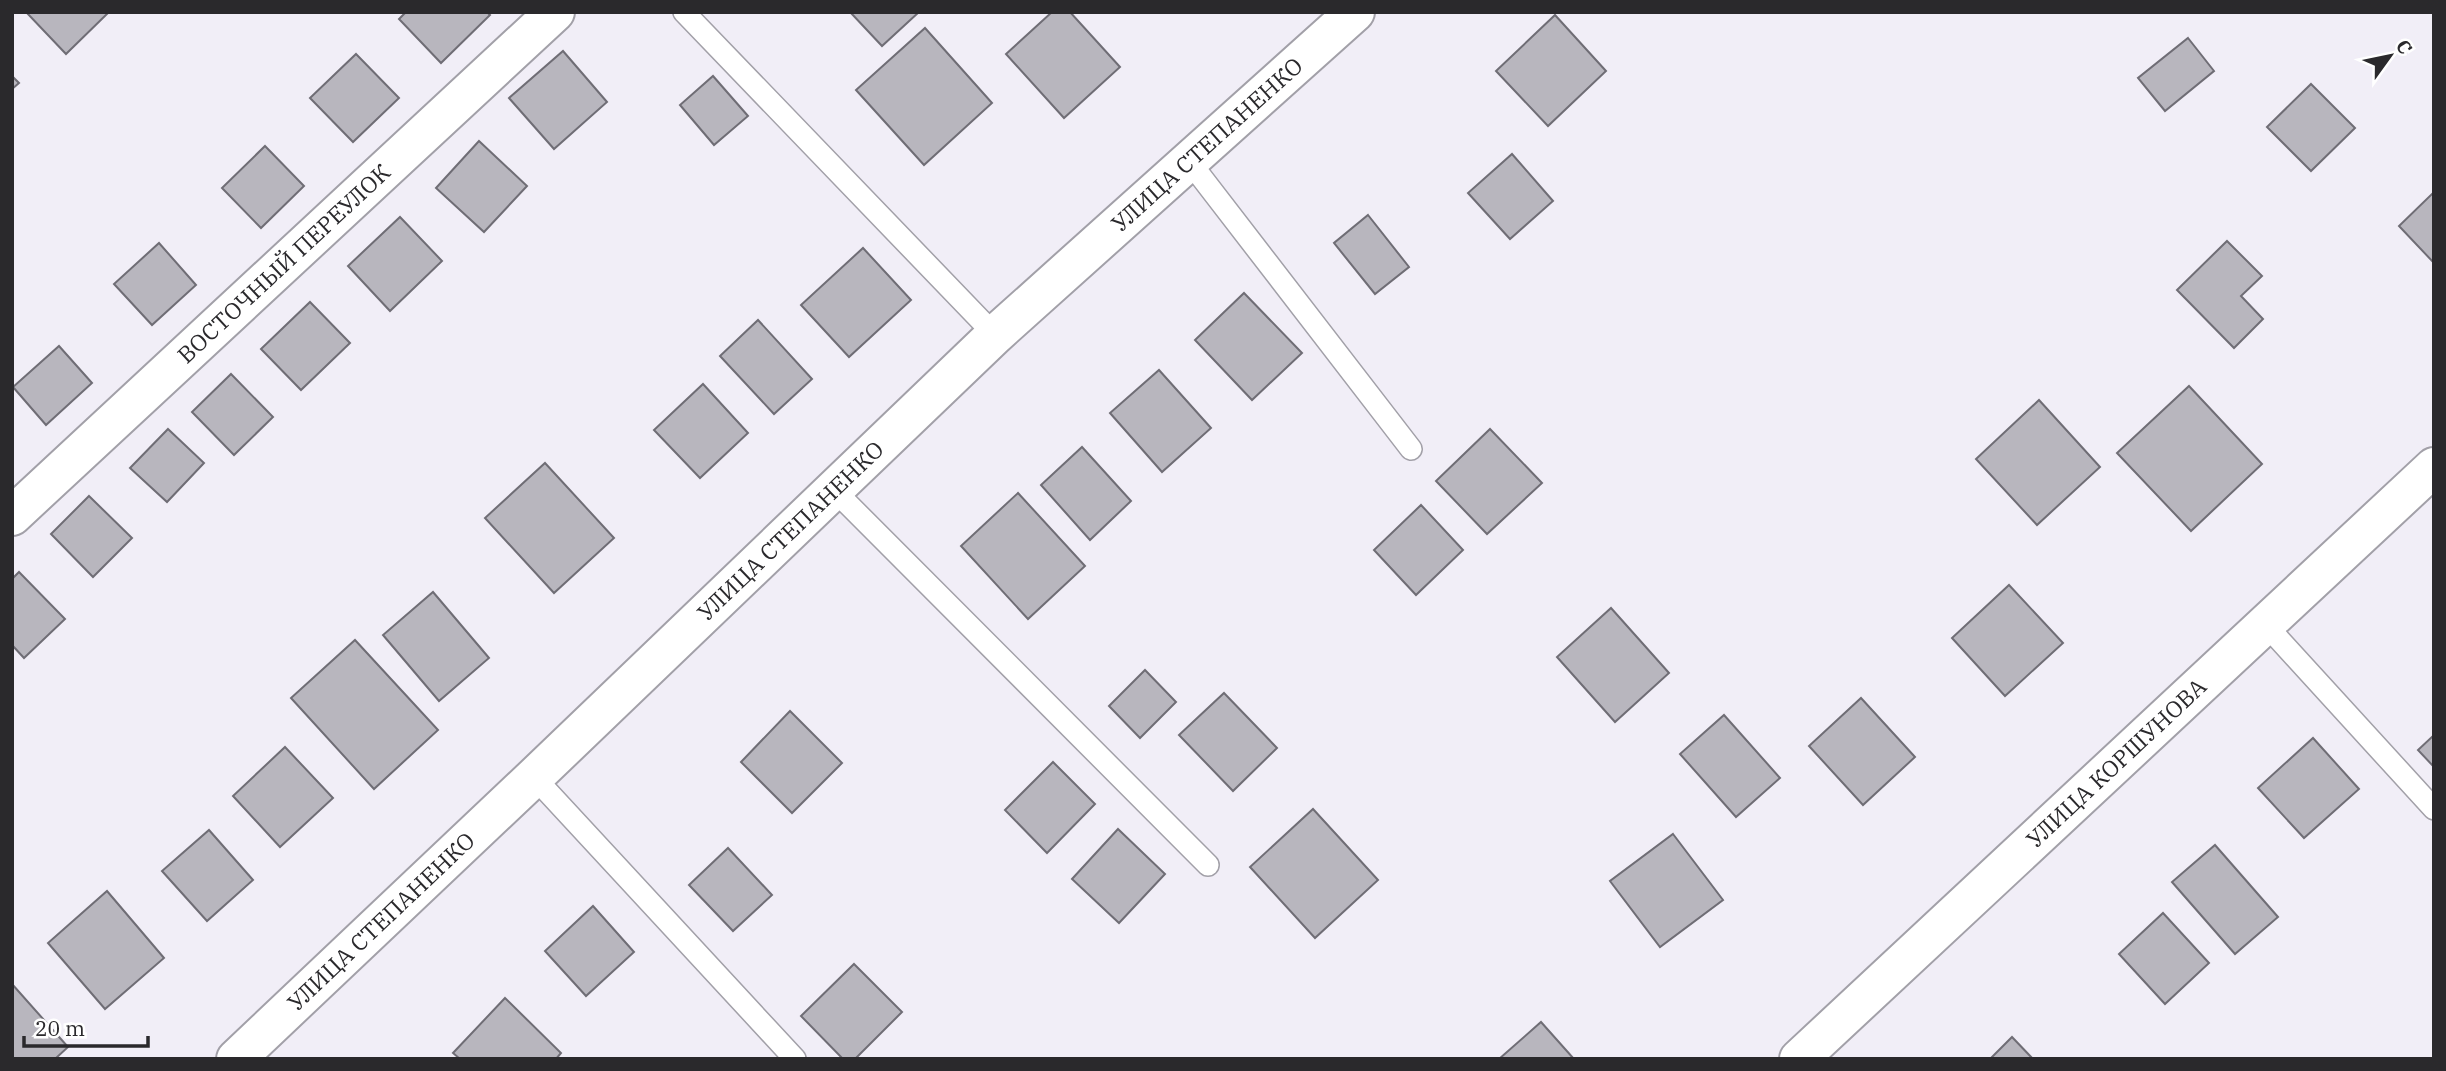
<svg xmlns="http://www.w3.org/2000/svg" width="2446" height="1071" font-family="'IBM Plex Serif',serif">
<rect width="100%" height="100%" fill="#f1eef7"/>
<g fill="#b8b6be" stroke="#6f6d75" stroke-width="2">
<path d="M26 12H109L66 54Z"/>
<path d="M406 12H487L490 15 441 63 399 19Z"/>
<path d="M850 12H919L882 46Z"/>
<path d="M1052 12H1070L1120 67 1064 118 1006 54Z"/>
<path d="M1555 15 1606 71 1548 126 1496 71Z"/>
<path d="M925 28 992 103 924 165 856 90Z"/>
<path d="M2188 38 2214 71 2165 111 2138 78Z"/>
<path d="M563 51 607 102 554 149 509 98Z"/>
<path d="M356 54 399 98 353 142 310 98Z"/>
<path d="M12 76 19 83 12 89Z"/>
<path d="M713 76 748 116 714 145 680 105Z"/>
<path d="M2311 84 2355 128 2311 171 2267 127Z"/>
<path d="M479 141 527 186 484 232 436 188Z"/>
<path d="M265 146 304 186 261 228 222 188Z"/>
<path d="M1512 154 1553 201 1510 239 1468 193Z"/>
<path d="M2434 192V263L2399 226Z"/>
<path d="M1368 215 1409 267 1375 294 1334 243Z"/>
<path d="M400 217 442 261 390 311 348 266Z"/>
<path d="M2227 241 2262 276 2241 296 2263 319 2234 348 2177 290Z"/>
<path d="M159 243 196 285 152 325 114 284Z"/>
<path d="M863 248 911 300 849 357 801 305Z"/>
<path d="M1244 293 1302 353 1252 400 1195 340Z"/>
<path d="M310 302 350 343 301 390 261 349Z"/>
<path d="M758 320 812 379 774 414 720 356Z"/>
<path d="M59 346 92 383 46 425 13 387Z"/>
<path d="M1159 370 1211 428 1162 472 1110 413Z"/>
<path d="M231 374 273 417 234 455 192 412Z"/>
<path d="M703 384 748 433 700 478 654 430Z"/>
<path d="M2189 386 2262 464 2191 531 2117 453Z"/>
<path d="M2039 400 2100 467 2037 525 1976 459Z"/>
<path d="M168 429 204 463 167 502 130 468Z"/>
<path d="M1490 429 1542 483 1487 534 1436 481Z"/>
<path d="M1082 447 1131 501 1090 540 1041 485Z"/>
<path d="M545 463 614 538 554 593 485 518Z"/>
<path d="M1018 493 1085 566 1028 619 961 546Z"/>
<path d="M89 496 132 538 93 577 51 534Z"/>
<path d="M1421 505 1463 550 1416 595 1374 550Z"/>
<path d="M19 572 65 619 24 658 12 645V579Z"/>
<path d="M2009 585 2063 643 2005 696 1952 638Z"/>
<path d="M433 592 489 658 439 701 383 635Z"/>
<path d="M1611 608 1669 673 1615 722 1557 657Z"/>
<path d="M355 640 438 730 374 789 291 698Z"/>
<path d="M1145 670 1176 702 1140 738 1109 706Z"/>
<path d="M1224 693 1277 748 1233 791 1179 735Z"/>
<path d="M1861 698 1915 757 1863 805 1809 746Z"/>
<path d="M790 711 842 763 792 813 741 762Z"/>
<path d="M1724 715 1780 778 1736 817 1680 754Z"/>
<path d="M2434 735V767L2418 750Z"/>
<path d="M2313 738 2359 789 2304 838 2258 788Z"/>
<path d="M285 747 333 798 280 847 233 796Z"/>
<path d="M1053 762 1095 804 1047 853 1005 810Z"/>
<path d="M1313 809 1378 880 1315 938 1250 867Z"/>
<path d="M1118 829 1165 874 1119 923 1072 879Z"/>
<path d="M209 830 253 880 207 921 162 871Z"/>
<path d="M1673 834 1723 900 1660 947 1610 881Z"/>
<path d="M2215 845 2278 917 2235 954 2172 882Z"/>
<path d="M728 848 772 895 733 931 689 885Z"/>
<path d="M107 891 164 958 105 1009 48 943Z"/>
<path d="M593 906 634 952 586 996 545 951Z"/>
<path d="M2163 913 2209 963 2165 1004 2119 954Z"/>
<path d="M854 964 902 1012 855 1059H843L801 1016Z"/>
<path d="M12 984 68 1047 55 1059H12Z"/>
<path d="M505 998 561 1053 556 1059H460L453 1053Z"/>
<path d="M1541 1022 1574 1059H1499Z"/>
<path d="M2012 1037 2033 1059H1990Z"/>
</g>
<g fill="none" stroke-linecap="round" stroke-linejoin="round">
<defs>
<g id="service">
<path d="M684 12 995 335"/>
<path d="M1189 161 1411 449"/>
<path d="M834 490 1208 865"/>
<path d="M2265 624 2434 809"/>
<path d="M534 777 795 1059"/>
</g>
<g id="minor">
<path id="s1" d="M12 516 555 12"/>
<path id="s2" d="M236 1059 534 777 995 335 1355 12"/>
<path id="s3" d="M1799 1059 2434 467"/>
</g>
</defs>
<use href="#service" stroke="#a2a0a8" stroke-width="24"/>
<use href="#minor" stroke="#a2a0a8" stroke-width="42"/>
<use href="#service" stroke="#fff" stroke-width="21"/>
<use href="#minor" stroke="#fff" stroke-width="38"/>
</g>
<g text-anchor="middle" stroke-width="5" stroke-linejoin="round" paint-order="stroke">
<g font-size="23" fill="#2a292c" stroke="#fff">
<text dy="8" stroke="none"><textPath href="#s2" startOffset="1334">УЛИЦА СТЕПАНЕНКО</textPath></text>
<text dy="8" stroke="none"><textPath href="#s1" startOffset="371">ВОСТОЧНЫЙ ПЕРЕУЛОК</textPath></text>
<text dy="8" stroke="none"><textPath href="#s2" startOffset="766">УЛИЦА СТЕПАНЕНКО</textPath></text>
<text dy="8" stroke="none"><textPath href="#s3" startOffset="434">УЛИЦА КОРШУНОВА</textPath></text>
<text dy="8" stroke="none"><textPath href="#s2" startOffset="200">УЛИЦА СТЕПАНЕНКО</textPath></text>
</g>
</g>
<rect width="2446" height="1071" fill="none" stroke="#2a292c" stroke-width="28"/>
<g transform="translate(2390 56) rotate(57)" stroke="#ffffff" stroke-width="5" paint-order="stroke">
<path d="M0-5L12 26L0 18L-12 26Z" fill="#2a292c"/>
<text y="-10" font-size="19" font-weight="bold" text-anchor="middle" fill="#2a292c">С</text>
</g>
<path d="M24 1036v10h124v-10" fill="none" stroke="#2a292c" stroke-width="3.5"/>
<text x="35" y="1036" font-size="21" fill="#2a292c" stroke="#ffffff" stroke-width="5" paint-order="stroke">20 m</text>
</svg>
